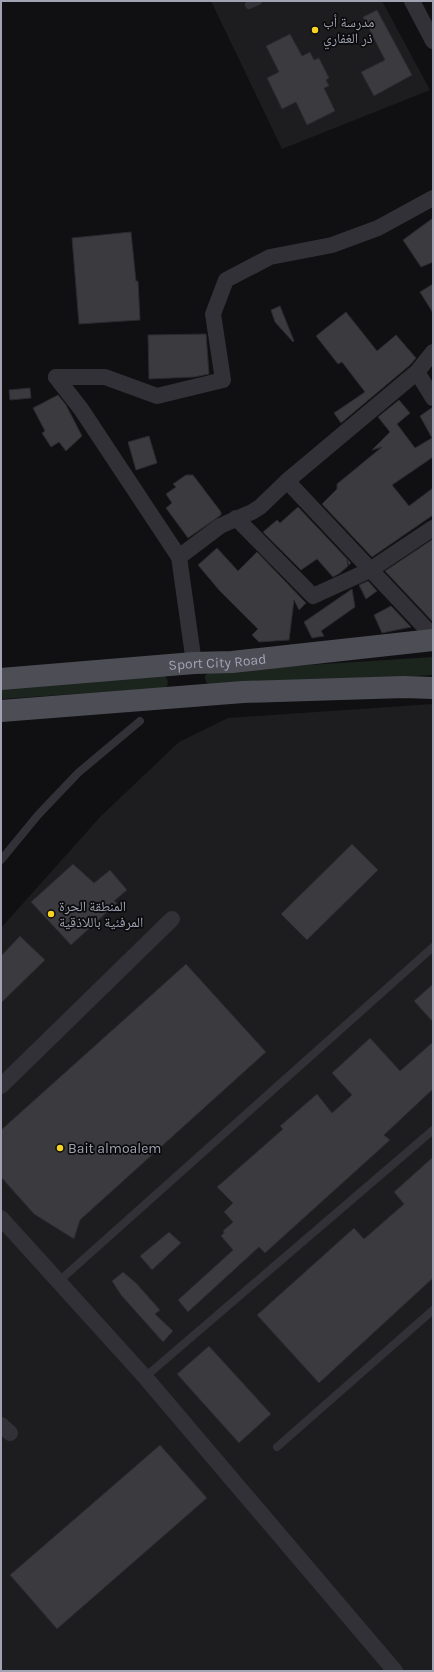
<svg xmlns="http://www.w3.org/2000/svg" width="434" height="1672" font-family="Karla,'Noto Naskh Arabic',sans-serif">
<rect width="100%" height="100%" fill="#101012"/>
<g fill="#1d1c1f">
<path d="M211 1H382L430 90 282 149Z"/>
<path d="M433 704V1671H1V928L101 816 179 742 228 718Z"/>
</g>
<g fill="#1c241e">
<path d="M433 657V675L215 687C208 685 205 683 205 676L209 672 214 671Z"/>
<path d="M163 674C167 678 169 680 167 686L163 688 1 699V686Z"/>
</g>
<g fill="#3a3a3f" stroke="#2b2a2e">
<path d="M377 10 412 75 374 96 361 72 385 60 363 17Z"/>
<path d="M290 34 302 56 310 52 314 60 319 58 329 78 326 80 329 86 324 88 335 111 307 125 296 102 282 109 267 78 279 72 266 46Z"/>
<path d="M433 218V262L421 267 403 240Z"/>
<path d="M131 232 136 281H138L140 320 79 324 72 238Z"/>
<path d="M433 284V313L420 292Z"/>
<path d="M280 306 294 341 293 342 275 322 271 310Z"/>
<path d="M346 312 377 351 396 335 416 358 410 365 341 423 334 413 365 392 342 362 338 364 316 336Z"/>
<path d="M206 334 209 374 194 377 149 379 148 335Z"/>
<path d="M30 388 31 398 10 400 9 390Z"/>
<path d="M58 395 66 405 82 436 66 451 59 442 51 447 42 433 45 431 33 408Z"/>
<path d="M399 400 410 413 397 424 415 448 432 438 420 416 433 407V457L392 485 409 506 433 488V515L372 557 322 504 337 489V484L382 447 372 450 390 432 378 417Z"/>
<path d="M149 436 157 463 136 470 128 442Z"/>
<path d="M186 475H193L221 512V515L188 538 166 508 172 503 166 494 176 487 173 484Z"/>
<path d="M298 507 351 563 349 565 347 560 348 566 340 573 333 577 317 559 301 570 263 532 277 520 280 523Z"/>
<path d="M433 539V622L385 571Z"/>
<path d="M217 548 238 571 257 552 306 603 299 610 294 600 289 640 259 642 252 635 258 629 219 590 198 565Z"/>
<path d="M368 581 377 591 366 599 359 585Z"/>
<path d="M352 589 355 607 321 631 324 636 312 638 304 622Z"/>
<path d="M391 606 411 627 382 633 374 615Z"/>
<path d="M352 844 378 870 307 940 281 914Z"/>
<path d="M73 864 94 883 110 870 127 890 114 901 117 903 71 945 31 902Z"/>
<path d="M20 936 45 960 1 1003V956Z"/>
<path d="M186 964 266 1052 80 1220 74 1239 34 1214 1 1177V1130Z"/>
<path d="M433 984V1022L414 1001Z"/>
<path d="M370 1038 400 1071 433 1042V1089L384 1135 390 1140 265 1253 259 1247 188 1312 178 1300 233 1250 221 1236 224 1233 223 1231 233 1222 224 1212 233 1203 217 1187 283 1129 280 1126 317 1094 332 1113 352 1095 332 1073Z"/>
<path d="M433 1157V1278L319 1383 257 1315 354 1228 364 1239 404 1204 394 1192Z"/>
<path d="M169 1232 181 1243 152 1270 140 1256Z"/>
<path d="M123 1272 136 1283 160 1310 155 1314 173 1331 163 1342 121 1295 112 1281Z"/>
<path d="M209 1346 271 1414 239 1443 177 1374Z"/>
<path d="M160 1445 207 1498 57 1629 10 1575Z"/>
</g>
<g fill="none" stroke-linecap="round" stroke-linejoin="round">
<g stroke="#313137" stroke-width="8">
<path d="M249 5 258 1"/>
<path d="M1 860 38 815 78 773 140 721"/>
<path d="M58 1282 433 947"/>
<path d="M145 1377 433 1130"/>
<path d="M277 1447 433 1310"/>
</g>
<g stroke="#313137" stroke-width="16">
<path d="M412 1 433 41"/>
<path d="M417 372 433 398"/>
<path d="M56 377H105L157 396 223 380 213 314 226 280 270 257 332 245 378 228 433 198"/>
<path d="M56 377 81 409 179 557 194 663"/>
<path d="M287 481 433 636"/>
<path d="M236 518 313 596 370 570 433 528"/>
<path d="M179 557 220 526 252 512 260 507 287 481 417 372 433 352"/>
<path d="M1 1086 172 919"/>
<path d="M1 1218 145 1377 395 1671"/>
<path d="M1 1425 10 1433"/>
</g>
<g stroke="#4d4d56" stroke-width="22">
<path id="s1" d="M1 679 194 663 232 662 433 640"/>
<path d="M1 711 243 692 404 687 433 688"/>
</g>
</g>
<g fill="#f7d423" stroke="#0b0b0d" stroke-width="1.5">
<circle cx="315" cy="30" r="4"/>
<circle cx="51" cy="914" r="4"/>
<circle cx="60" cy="1148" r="4"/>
</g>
<g text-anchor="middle" stroke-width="3.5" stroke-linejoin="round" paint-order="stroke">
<g font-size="14" fill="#a1a3b3" stroke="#0b0b0d" text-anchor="start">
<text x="323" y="27">مدرسة أب<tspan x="323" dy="16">ذر الغفاري</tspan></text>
<text x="59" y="911">المنطقة الحرة<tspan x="59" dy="16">المرفئية باللاذقية</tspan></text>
<text x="68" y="1153">Bait almoalem</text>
</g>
<g font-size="14" fill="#a1a3b3" stroke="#0b0b0d">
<text dy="5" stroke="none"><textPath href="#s1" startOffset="217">Sport City Road</textPath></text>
</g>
</g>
<rect width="434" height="1672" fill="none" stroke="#a1a3b3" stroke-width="4"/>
</svg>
